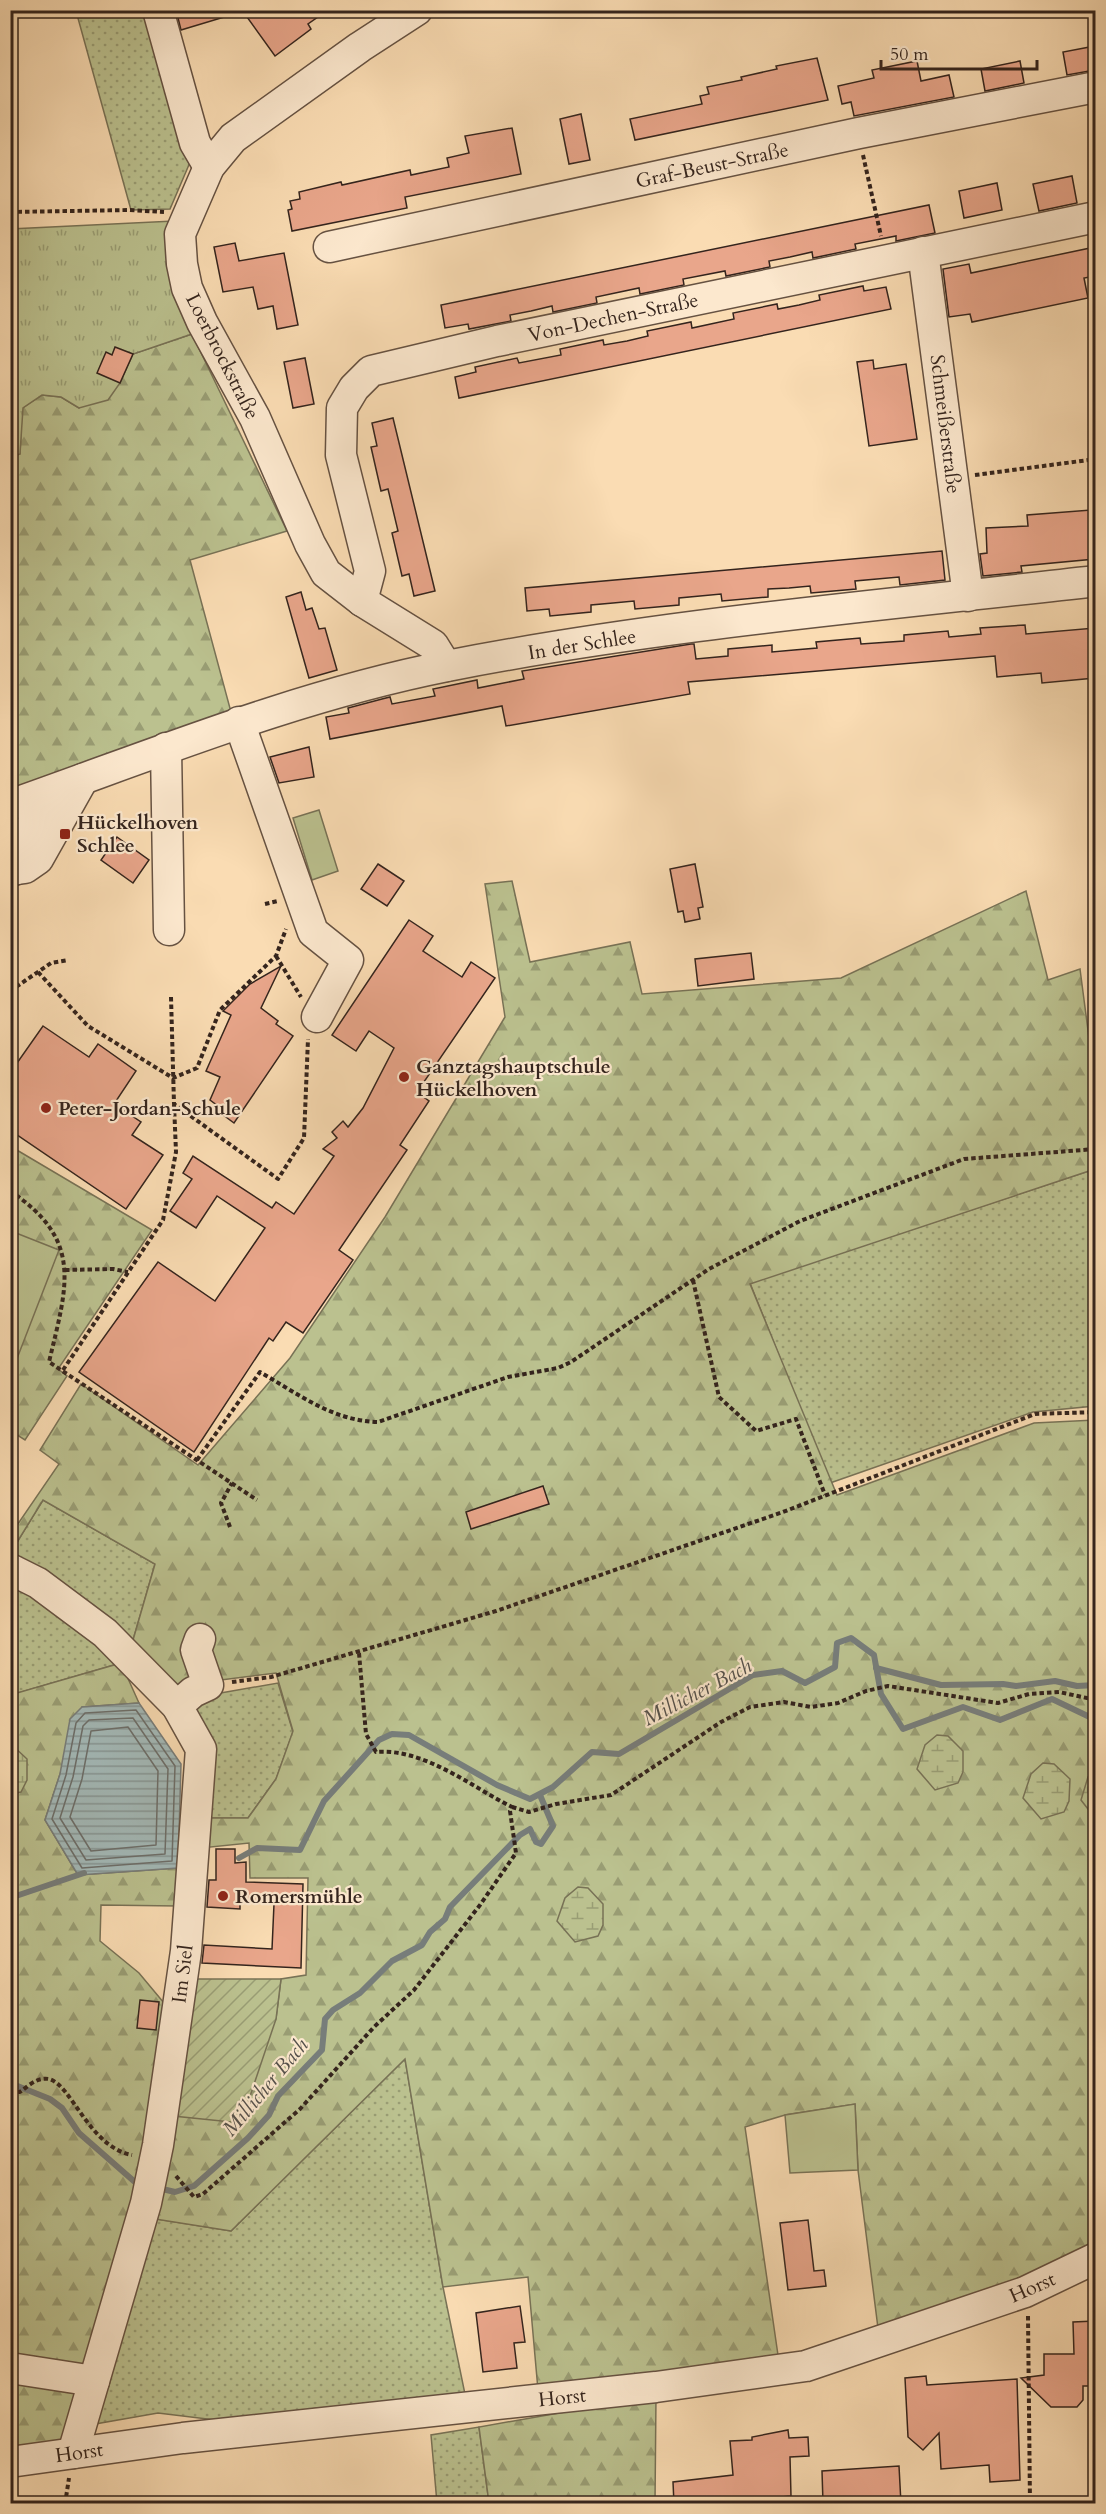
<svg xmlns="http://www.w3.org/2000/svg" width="1106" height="2514" font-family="Cardo,serif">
<defs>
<pattern id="grass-dots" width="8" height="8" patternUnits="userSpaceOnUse" patternTransform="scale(1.5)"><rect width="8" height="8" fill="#bbc18f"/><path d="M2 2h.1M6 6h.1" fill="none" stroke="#999d74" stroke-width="1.8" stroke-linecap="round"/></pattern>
<pattern id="forest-firs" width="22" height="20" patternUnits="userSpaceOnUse" patternTransform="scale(1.5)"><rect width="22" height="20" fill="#bbc18f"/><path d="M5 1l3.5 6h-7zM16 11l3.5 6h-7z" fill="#999d74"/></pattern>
<pattern id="wetland-marsh" width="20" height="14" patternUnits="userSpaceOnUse" patternTransform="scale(1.5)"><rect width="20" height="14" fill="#bbc18f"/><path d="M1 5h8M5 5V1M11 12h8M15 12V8" fill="none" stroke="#999d74"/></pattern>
<pattern id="park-tufts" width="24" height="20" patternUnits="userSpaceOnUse" patternTransform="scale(1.5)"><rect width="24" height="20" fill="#bbc18f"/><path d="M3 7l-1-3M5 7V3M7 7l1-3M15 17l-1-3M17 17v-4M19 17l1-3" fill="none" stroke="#999d74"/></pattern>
<pattern id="garden-furrows" width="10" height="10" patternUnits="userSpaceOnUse" patternTransform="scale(1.5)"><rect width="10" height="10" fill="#bbc18f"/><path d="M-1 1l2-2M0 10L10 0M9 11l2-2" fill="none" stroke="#999d74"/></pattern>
<pattern id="water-rules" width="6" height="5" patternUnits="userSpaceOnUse" patternTransform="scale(1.5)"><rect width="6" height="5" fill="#a3b9b8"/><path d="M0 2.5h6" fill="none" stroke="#869695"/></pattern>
</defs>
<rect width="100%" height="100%" fill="#fadcb3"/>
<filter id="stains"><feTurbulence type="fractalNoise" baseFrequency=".00333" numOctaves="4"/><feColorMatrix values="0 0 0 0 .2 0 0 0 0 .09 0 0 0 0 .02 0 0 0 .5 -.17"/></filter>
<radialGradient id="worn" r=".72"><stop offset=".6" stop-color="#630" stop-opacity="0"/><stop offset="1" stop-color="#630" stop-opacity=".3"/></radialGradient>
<g fill="url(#grass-dots)" stroke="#787256" stroke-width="1.5">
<path d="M76 11H153L194 153 170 209 131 210Z"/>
<path d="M1095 1169V1406L1033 1412 830 1483 750 1283Z"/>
<path d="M43 1500 155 1564 131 1647 110 1627 11 1552Z"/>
<path d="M11 1580 121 1663 11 1695Z"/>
<path d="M278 1683 293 1732 276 1779 248 1818H204L186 1706 198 1697Z"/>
<path d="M405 2059 443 2287 466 2399 317 2408 232 2422 158 2413 95 2424 150 2218 231 2231Z"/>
<path d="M479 2427 489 2503H437L431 2435Z"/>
</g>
<g fill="url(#forest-firs)" stroke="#787256" stroke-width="1.5">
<path d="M192 334 287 531 190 560 231 712 10 795V457L20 454 22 408 42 395 61 397 79 408 133 354Z"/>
<path d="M512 881 530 962 630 942 642 994 841 978 1026 891 1048 980 1080 969 1095 1084V1169L750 1284 837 1495 1034 1423 1095 1420V2245L1015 2288 879 2336 858 2170 855 2104 785 2115 745 2127 779 2362 538 2390 528 2277 443 2287 405 2059 231 2231 155 2219 173 2116 276 2019 281 1979 306 1975 308 1878H250L249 1843 201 1848 204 1818H248L276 1779 293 1731 276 1673 166 1687 131 1647 155 1564 43 1500 11 1552V1534L59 1464 40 1450 81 1384 198 1465 290 1358 385 1217 505 1017 485 884Z"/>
<path d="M10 1146 152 1230 58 1369 67 1376 25 1440 11 1431Z"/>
<path d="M121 1663 139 1703 82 1707 45 1820 78 1875 178 1868V1906L101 1905 100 1941 139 1973 169 2009 133 2225 74 2439 18 2452 10 2424V1695Z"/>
<path d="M656 2396 655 2503H489L479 2427Z"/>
</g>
<g fill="url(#wetland-marsh)" stroke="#787256" stroke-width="1.5">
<path d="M937 1735 948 1736 963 1751V1772L958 1783 935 1790 917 1769 925 1745Z"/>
<path d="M11 1744 27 1759V1780L21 1792 11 1794Z"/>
<path d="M1043 1763 1054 1764 1070 1779 1069 1801 1064 1812 1041 1819 1023 1798 1031 1774Z"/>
<path d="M1095 1771V1818L1081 1800 1088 1777Z"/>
<path d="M578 1887 588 1888 603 1904V1925L598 1936 575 1942 557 1921 565 1898Z"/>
</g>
<path fill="url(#park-tufts)" stroke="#787256" stroke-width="1.5" d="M174 221 192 334 133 354 120 383 108 400 79 408 61 397 42 395 23 408 20 454 11 457 10 229Z"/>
<path fill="url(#garden-furrows)" stroke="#787256" stroke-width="1.5" d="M186 1979H281L276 2019 241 2123 173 2116Z"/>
<g fill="#bbc18f" stroke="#787256" stroke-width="1.5">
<path d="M319 810 338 871 312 880 293 818Z"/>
<path d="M11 1231 59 1250 11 1374Z"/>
<path d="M855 2104 858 2170 790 2173 785 2115Z"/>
</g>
<path fill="url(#water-rules)" stroke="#777d7a" stroke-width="1.5" d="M139 1703 181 1764 178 1868 78 1875 45 1820 60 1774 70 1719 82 1707Z"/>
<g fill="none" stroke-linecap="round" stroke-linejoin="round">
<g stroke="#6c6e6a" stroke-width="1.5">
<path d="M136 1710 175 1766 172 1861 82 1868 52 1819 66 1775 76 1723 85 1713Z"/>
<path d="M133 1718 168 1769 165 1854 86 1860 60 1818 73 1777 83 1726 89 1720Z"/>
<path d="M128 1727 158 1771 156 1845 91 1851 70 1817 82 1779 91 1731Z"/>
</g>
<g stroke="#777d7a" stroke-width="6">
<path d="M876 1668 941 1685 1003 1684 1016 1686 1055 1681 1077 1686 1096 1685"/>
<path d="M239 1858 257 1848 300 1850 324 1801 379 1740 392 1734 409 1735 497 1785 530 1799 553 1787 592 1752 619 1754 753 1675 782 1671 805 1683 835 1667 837 1643 851 1638 874 1655 881 1694 903 1729 963 1707 1000 1720 1052 1699 1096 1720"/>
<path d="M10 1898 84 1873"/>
<path d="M10 2083 50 2099 62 2108 79 2133 136 2183 142 2185"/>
<path d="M158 2188 175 2192 194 2186 248 2138 269 2115 278 2096 322 2050 325 2019 333 2010 360 1993 392 1961 422 1945 430 1932 445 1919 450 1907 520 1835 530 1829 536 1842 541 1844 553 1826 540 1795"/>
</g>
</g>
<g fill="#e9a68b" stroke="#34241d" stroke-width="1.5">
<path d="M176 10H230L231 15 181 30Z"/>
<path d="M242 10H328L308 24 311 29 275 56Z"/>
<path d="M1095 46V70L1067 75 1063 52Z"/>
<path d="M817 58 828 100 635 140 630 119 702 104 700 96 709 94 707 87 742 80 741 77 777 69 776 66Z"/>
<path d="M917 61 921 81 949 75 954 97 854 116 851 102 842 104 838 86 874 78 872 70Z"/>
<path d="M1020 61 1024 83 985 91 981 69Z"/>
<path d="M581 114 590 160 569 164 560 119Z"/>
<path d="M512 128 521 174 405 197 407 208 292 231 288 210 292 209 290 201 300 199 299 192 341 182 342 185 410 170 411 175 449 167 447 158 469 153 465 136Z"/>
<path d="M1072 176 1077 203 1039 211 1033 184Z"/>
<path d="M997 183 1002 210 964 218 959 191Z"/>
<path d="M929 205 935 233 896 241V236L855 244 856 249 813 258 812 252 790 257 769 261 770 267 726 276 725 271 683 279 684 285 640 294 639 288 596 297 597 303 553 312 552 306 531 311 510 315 511 321 469 329 468 324 445 328 441 305Z"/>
<path d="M235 243 239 261 284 253 298 325 277 329 273 306 258 309 253 287 223 292 214 247Z"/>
<path d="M1095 247V276L1084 278 1088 298 972 322 970 314 949 317 943 269 969 264 971 273Z"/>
<path d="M863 286 864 291 886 287 891 309 459 398 455 377 476 372 475 367 517 358 519 363 561 355 560 349 603 340 604 345 627 341 648 336 647 331 691 322 692 328 734 319 733 313 777 304 778 309 799 305 820 300 819 295Z"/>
<path d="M115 347 133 354 120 383 97 373 106 352 112 355Z"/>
<path d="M305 358 314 404 293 408 284 362Z"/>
<path d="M873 360 874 369 906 364 917 439 869 446 857 362Z"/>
<path d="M393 418 435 591 414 596 409 574 402 576 392 533 398 531 388 489 381 491 371 447 377 446 372 423Z"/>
<path d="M1091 510 1092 534H1095V559L1021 566 1022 572 983 576 980 554 987 553 986 528 1028 526 1027 515Z"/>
<path d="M942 551 945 580 900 585 899 577 855 581 856 589 811 593 810 586 789 588 768 589V597L722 601 721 594 679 598V605L635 609 634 601 613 603 591 605V612L550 616 549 609 527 611 525 588Z"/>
<path d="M301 592 306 610 312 608 319 629 325 628 337 670 309 678 286 597Z"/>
<path d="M1025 625 1026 634 1095 628V678L1042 683 1041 673 997 677 995 656 688 682 690 694 506 726 502 706 330 739 326 717 349 713 348 708 382 699 390 697 392 704 435 696 433 689 477 680 478 688 524 679 522 671 691 644H694L696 659 728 656V649L772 645V652L794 650 817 648 816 642 860 638 861 644 904 641V635L948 631 949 637 981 634 980 628Z"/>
<path d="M309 747 314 777 279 783 270 757Z"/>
<path d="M117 837 149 860 133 883 101 860Z"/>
<path d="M378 864 404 881 387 906 361 889Z"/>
<path d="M695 864 703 907 698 908 700 919 685 922 683 911 678 912 670 869Z"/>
<path d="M409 920 433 936 423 951 462 977 471 962 495 978 417 1092 429 1101 400 1145 407 1150 339 1250 353 1260 303 1333 286 1322 273 1341 269 1338 194 1452 79 1372 158 1262 215 1301 265 1228 217 1196 196 1228 170 1211 192 1179 183 1173 193 1156 272 1208 276 1202 294 1214 334 1156 323 1149 337 1138 332 1132 343 1121 348 1127 363 1108 394 1048 369 1031 356 1051 332 1035Z"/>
<path d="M751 953 754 979 698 986 695 959Z"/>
<path d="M281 966 261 1008 278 1021 276 1024 293 1036 234 1123 215 1109 218 1106 210 1100 220 1077 206 1071 231 1015 223 1011 250 984Z"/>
<path d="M43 1026 89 1057 98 1044 136 1071 114 1104 141 1122 132 1135 163 1155 126 1209 10 1130V1073Z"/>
<path d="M543 1486 549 1504 471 1529 466 1512Z"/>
<path d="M216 1849H235V1863L246 1862V1882L303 1884 301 1968 202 1963 204 1945 272 1949 274 1904 240 1901V1909L207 1907 209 1880H216Z"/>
<path d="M140 2000 159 2002 156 2030 137 2028Z"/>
<path d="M808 2220 814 2271 824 2270 826 2286 788 2290 780 2223Z"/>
<path d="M520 2306 525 2342 514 2343 517 2368 483 2372 476 2313Z"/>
<path d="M1095 2321V2349H1089V2386H1083V2400L1077 2407H1051L1021 2378 1044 2375V2354H1074L1073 2322Z"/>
<path d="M926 2376 927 2385 1017 2379 1020 2480 990 2482 989 2465 941 2469 939 2433 923 2450 908 2437 905 2378Z"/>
<path d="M788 2430 789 2438 808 2437 809 2456 790 2457 791 2496 715 2504H674L673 2482 733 2475 730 2441 752 2440V2437Z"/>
<path d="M899 2466 901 2504H864V2501L823 2503 822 2471Z"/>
</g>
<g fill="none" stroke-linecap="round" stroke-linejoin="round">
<defs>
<g id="minor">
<path d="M158 10 195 143 209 167"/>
<path d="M417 10 360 47 233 138 209 167 180 234 182 264 187 288 202 322 255 418 310 544 326 573 362 601 433 645 446 666"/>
<path d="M329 247 859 133 1096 87"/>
<path d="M923 252 968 596"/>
<path d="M362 601 370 571 341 455 342 408 354 388 371 371 497 341 1096 217"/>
<path d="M239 722 313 932 348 960 317 1017"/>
<path d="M166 748 169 930"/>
<path d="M10 805C155 754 296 696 447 666 661 624 879 606 1096 581"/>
<path d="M10 870 25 868 38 859 83 779"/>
<path d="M14 870 17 851 51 791"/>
<path d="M10 1569 38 1583 105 1633 177 1706 201 1749 186 1951 158 2145 146 2203 73 2453"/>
<path d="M177 1706 193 1692 208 1685 196 1650 200 1639"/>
<path d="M10 2368 94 2381"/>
<path d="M10 2462 183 2438 656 2387 806 2366 1025 2292 1096 2258"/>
</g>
</defs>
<use href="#minor" stroke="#665242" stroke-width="33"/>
<g stroke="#34241d" stroke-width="4" stroke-dasharray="4.5 3" stroke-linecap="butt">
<path d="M863 155 881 236"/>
<path d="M10 212 130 210 164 212"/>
<path d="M975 475 1096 459"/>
<path d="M265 904 278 901"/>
<path d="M276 956 301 997"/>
<path d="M38 972 88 1026 173 1078 197 1068 220 1010 276 956 286 929"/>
<path d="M10 991 51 963 68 960"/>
<path d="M171 997 174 1104 278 1179 304 1138 308 1039"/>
<path d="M10 1191C84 1240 67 1286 49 1362L257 1500"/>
<path d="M65 1270 113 1269 128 1272"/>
<path d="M693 1280 719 1397 756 1431 796 1419 825 1495"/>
<path d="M63 1370 163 1220 176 1152 174 1104"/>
<path d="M197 1460 260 1372C298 1394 333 1421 378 1422L508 1377 558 1368 571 1362 709 1269 800 1221 964 1159 1096 1149"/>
<path d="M230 1527 221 1503 232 1483"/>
<path d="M232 1682 271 1677 496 1611 783 1512 1035 1414 1096 1412"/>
<path d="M512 1807 529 1812 556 1804 611 1795 721 1722 750 1707 784 1702 811 1707 838 1703 866 1691 888 1686 998 1703 1029 1694 1059 1692 1096 1700"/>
<path d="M10 2091 20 2092C28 2086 37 2077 49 2079 72 2085 89 2147 132 2155"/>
<path d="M176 2176 194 2197 203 2194 300 2109 374 2027 414 1990 480 1905 516 1853 510 1811 512 1807C470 1786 424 1748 376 1752L366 1734 359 1653"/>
<path d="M1028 2316 1030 2504"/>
<path d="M65 2504 69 2478"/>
</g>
<use href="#minor" stroke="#fce8ce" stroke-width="30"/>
</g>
<g fill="#8f2418" stroke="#fce8ce" stroke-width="2">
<rect x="59" y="828" width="12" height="12" rx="3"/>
<circle cx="404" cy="1077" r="6"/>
<circle cx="46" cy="1108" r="6"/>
<circle cx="223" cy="1896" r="6"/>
</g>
<g text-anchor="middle" stroke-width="4.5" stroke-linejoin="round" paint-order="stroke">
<g font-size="20" fill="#34241d" stroke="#fce8ce">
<text transform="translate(712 165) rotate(-12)" y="7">Graf-Beust-Straße</text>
<text transform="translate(613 317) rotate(-12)" y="7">Von-Dechen-Straße</text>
<text transform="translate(223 356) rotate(63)" y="7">Loerbrockstraße</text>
<text transform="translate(946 424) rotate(83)" y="7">Schmeißerstraße</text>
<text transform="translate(582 644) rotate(-9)" y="7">In der Schlee</text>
<text transform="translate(182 1974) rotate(-83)" y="7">Im Siel</text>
<text transform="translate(1032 2287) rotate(-24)" y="7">Horst</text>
<text transform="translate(562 2397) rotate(-6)" y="7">Horst</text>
<text transform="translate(79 2452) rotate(-8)" y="7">Horst</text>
</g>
<g font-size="20" font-weight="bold" fill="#34241d" stroke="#fce8ce" text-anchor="start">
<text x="77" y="829">Hückelhoven<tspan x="77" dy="23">Schlee</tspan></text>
<text x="416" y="1073">Ganztagshauptschule<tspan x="416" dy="23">Hückelhoven</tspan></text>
<text x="58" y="1115">Peter-Jordan-Schule</text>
<text x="235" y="1903">Romersmühle</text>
</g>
<g font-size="21" font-style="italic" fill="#55514c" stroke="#fce8ce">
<text transform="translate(697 1692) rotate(-28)" y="7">Millicher Bach</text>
<text transform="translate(265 2087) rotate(-50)" y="7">Millicher Bach</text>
</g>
</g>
<rect width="1106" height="2514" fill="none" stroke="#fadcb3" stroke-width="36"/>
<rect x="12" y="12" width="1082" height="2490" fill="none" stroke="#34241d" stroke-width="3"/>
<rect x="18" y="18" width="1070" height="2478" fill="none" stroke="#34241d" stroke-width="1.5"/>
<path d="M881 60v9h156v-9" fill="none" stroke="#34241d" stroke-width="3"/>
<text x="890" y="60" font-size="18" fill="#34241d" stroke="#fce8ce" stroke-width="4.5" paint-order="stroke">50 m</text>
<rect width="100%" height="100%" filter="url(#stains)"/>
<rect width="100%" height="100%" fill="url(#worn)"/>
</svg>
